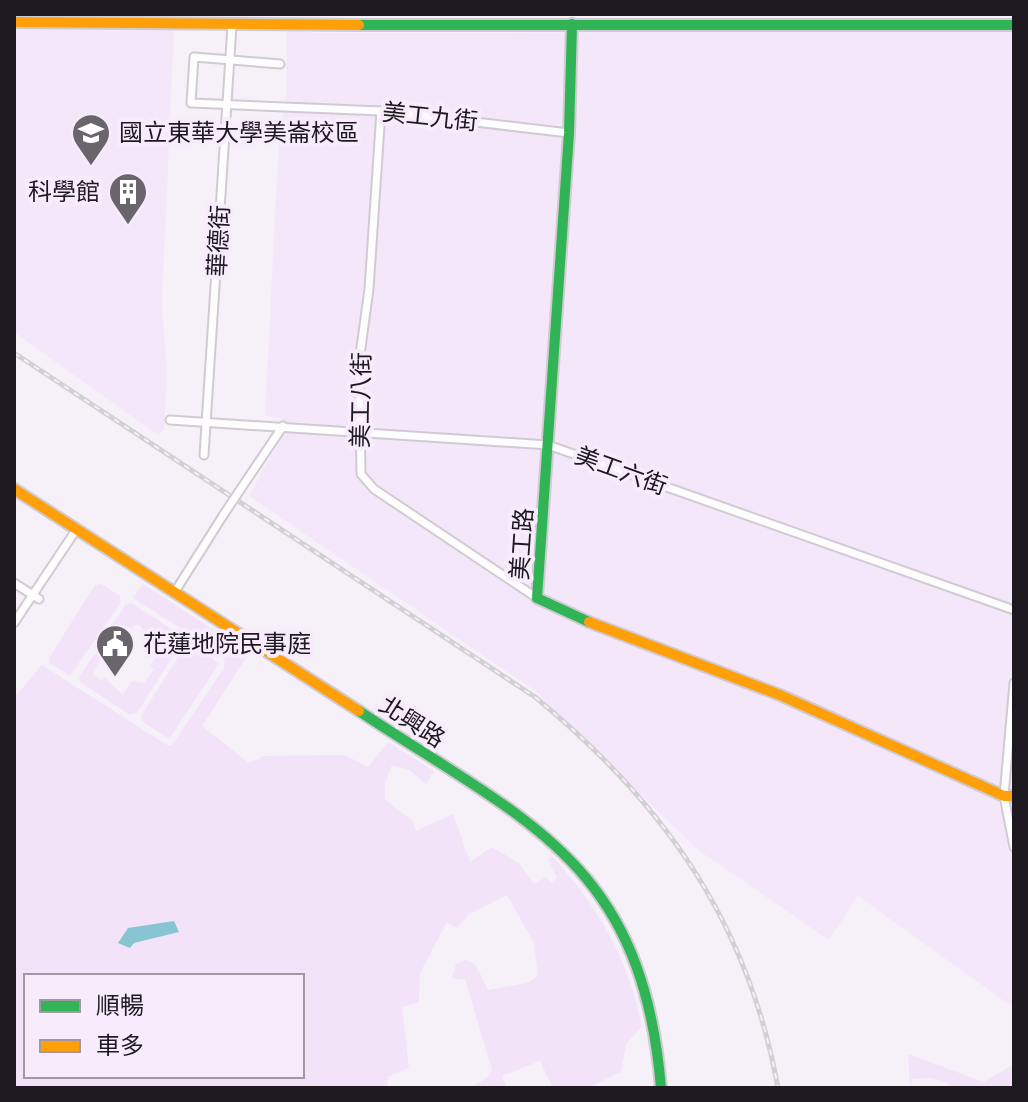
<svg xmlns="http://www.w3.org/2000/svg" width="1028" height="1102" font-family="'Varela Round','Noto Sans TC',sans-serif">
<rect width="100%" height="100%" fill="#f6f0f8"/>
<g fill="#f4e7f9">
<path d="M14 27 174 28 162 303 167 374 164 429 158 435 14 332Z"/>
<path d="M1014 29V1008L858 896 829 940 698 850 534 690 249 496 282 435 281 418 265 416 279 138 286 101 287 30 314 33H504Z"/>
</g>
<g fill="#f3e3f9" fill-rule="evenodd">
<path d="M101 584 120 596 121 602 70 676 50 663 49 658 95 585Z"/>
<path d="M143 584 249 653 202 726 249 763 265 756 345 755 368 767 388 742 434 771 426 784 409 770 392 765 385 784V800L413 821 416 831 453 814 470 862 492 847 519 863 534 884 546 877 551 883 557 878 548 859 552 856C598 906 628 959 642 1026L626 1044 621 1072 588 1088H553L540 1061 502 1076 507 1088H469L487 1078 492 1070 465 979H452L456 964 466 960 476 965 488 990 527 983 538 976 534 943 507 895 469 914 457 928 447 922 420 973 419 1002 402 1007 409 1068 388 1077 387 1088H14V698L42 665 167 745H172L224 668 225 659 220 653 133 598ZM26 976H302V1076H26Z"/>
<path d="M131 603 181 635 182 642 137 713 130 715 80 682 79 677 94 655 104 652 93 674 101 680 104 677 123 695 132 681 144 683 154 669 150 666 157 654 162 656 170 644 160 637 152 649 142 642 149 635 139 625H134L132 632 131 628 122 625 113 637 111 627 125 605Z"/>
<path d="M191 643 219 664 169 739 142 721 141 716 186 645Z"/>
<path d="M908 1054 984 1082 1014 1064V1088H949V1084L931 1078 912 1079 910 1088Z"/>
</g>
<path fill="#87c5d3" d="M174 921 179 932 134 943 130 948 118 943 128 928Z"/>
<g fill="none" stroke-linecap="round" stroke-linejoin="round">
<defs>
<g id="street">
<path d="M280 64 194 57 191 103 381 111 569 133"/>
<path d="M381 111 369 289 359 362 361 474 374 489 537 598"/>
<path d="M170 420 548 445 1014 610"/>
<path d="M204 455 232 26"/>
<path d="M240 490 283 426"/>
<path d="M14 583 39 599"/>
<path d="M176 590 224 514"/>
<path d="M14 623 76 530"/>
<path d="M1014 683 1004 796 1014 847"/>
</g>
<g id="fast">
<path d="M572 24 569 133 537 598 589 622"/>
<path d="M359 25H1014"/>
<path d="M359 711C528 823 642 861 661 1088"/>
</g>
<g id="slow">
<path d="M14 22 359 25"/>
<path d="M14 489 359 711"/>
<path d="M589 622 780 695 1004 796H1014"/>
</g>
</defs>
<use href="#street" stroke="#d0cbd2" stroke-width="11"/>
<use href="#fast" stroke="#d0cbd2" stroke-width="14"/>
<use href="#slow" stroke="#d0cbd2" stroke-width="14"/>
<use href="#street" stroke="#fefdfe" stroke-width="7"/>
<use href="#fast" stroke="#30b455" stroke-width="10"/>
<use href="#slow" stroke="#ff9f0a" stroke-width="10"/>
<defs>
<path id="rail" d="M14 353 535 697C664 803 748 922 778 1088"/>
</defs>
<use href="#rail" stroke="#d1d0d3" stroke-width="5"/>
<use href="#rail" stroke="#f8ecfc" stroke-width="2" stroke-dasharray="6" stroke-linecap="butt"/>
<defs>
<path id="street-bridge" d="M224 514 240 490"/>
</defs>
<use href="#street-bridge" stroke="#d0cbd2" stroke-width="11" stroke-linecap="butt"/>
<use href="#street-bridge" stroke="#fefdfe" stroke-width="7"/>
</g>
<defs>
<symbol id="university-pin" viewBox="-11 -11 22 30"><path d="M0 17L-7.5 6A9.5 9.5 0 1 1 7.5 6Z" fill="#6a646c" stroke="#f8ecfc"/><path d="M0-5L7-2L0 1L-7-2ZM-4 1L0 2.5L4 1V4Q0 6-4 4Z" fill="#fff"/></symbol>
<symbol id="building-pin" viewBox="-11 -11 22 30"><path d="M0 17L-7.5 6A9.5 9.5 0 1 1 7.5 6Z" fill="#6a646c" stroke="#f8ecfc"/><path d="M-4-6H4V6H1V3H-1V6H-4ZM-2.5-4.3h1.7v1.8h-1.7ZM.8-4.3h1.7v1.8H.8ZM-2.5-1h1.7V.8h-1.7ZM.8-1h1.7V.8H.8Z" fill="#fff"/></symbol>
<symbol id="civic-pin" viewBox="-11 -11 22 30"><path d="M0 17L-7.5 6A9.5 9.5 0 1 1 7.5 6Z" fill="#6a646c" stroke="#f8ecfc"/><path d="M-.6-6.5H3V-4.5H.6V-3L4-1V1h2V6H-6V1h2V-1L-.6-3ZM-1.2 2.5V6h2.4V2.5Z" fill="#fff"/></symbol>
</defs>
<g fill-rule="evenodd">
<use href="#university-pin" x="69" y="111" width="44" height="60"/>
<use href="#building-pin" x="106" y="170" width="44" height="60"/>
<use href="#civic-pin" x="93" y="622" width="44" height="60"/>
</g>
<g text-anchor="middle" stroke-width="8" stroke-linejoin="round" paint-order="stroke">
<g font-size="24" fill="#1e1920" stroke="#f8ecfc">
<text transform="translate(430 117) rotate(6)" y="8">美工九街</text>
<text transform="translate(219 241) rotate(-87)" y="8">華德街</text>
<text transform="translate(361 400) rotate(-89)" y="8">美工八街</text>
<text transform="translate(621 471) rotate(20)" y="8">美工六街</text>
<text transform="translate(522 544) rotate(-86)" y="8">美工路</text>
<text transform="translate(412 722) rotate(33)" y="8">北興路</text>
</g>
<g font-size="24" fill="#1e1920" stroke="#f8ecfc" text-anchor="start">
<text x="119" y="141">國立東華大學美崙校區</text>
<text x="100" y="200" text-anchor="end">科學館</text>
<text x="143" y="652">花蓮地院民事庭</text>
</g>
</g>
<rect width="1028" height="1102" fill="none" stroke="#1e1920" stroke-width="32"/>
<rect x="24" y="974" width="280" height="104" fill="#f8ecfc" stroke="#a198a4" stroke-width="2"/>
<rect x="40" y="1000" width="40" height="12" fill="#30b455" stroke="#a198a4" stroke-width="2"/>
<text x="96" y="1014" font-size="24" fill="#1e1920">順暢</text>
<rect x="40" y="1040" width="40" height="12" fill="#ff9f0a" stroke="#a198a4" stroke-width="2"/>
<text x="96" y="1054" font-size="24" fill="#1e1920">車多</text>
</svg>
